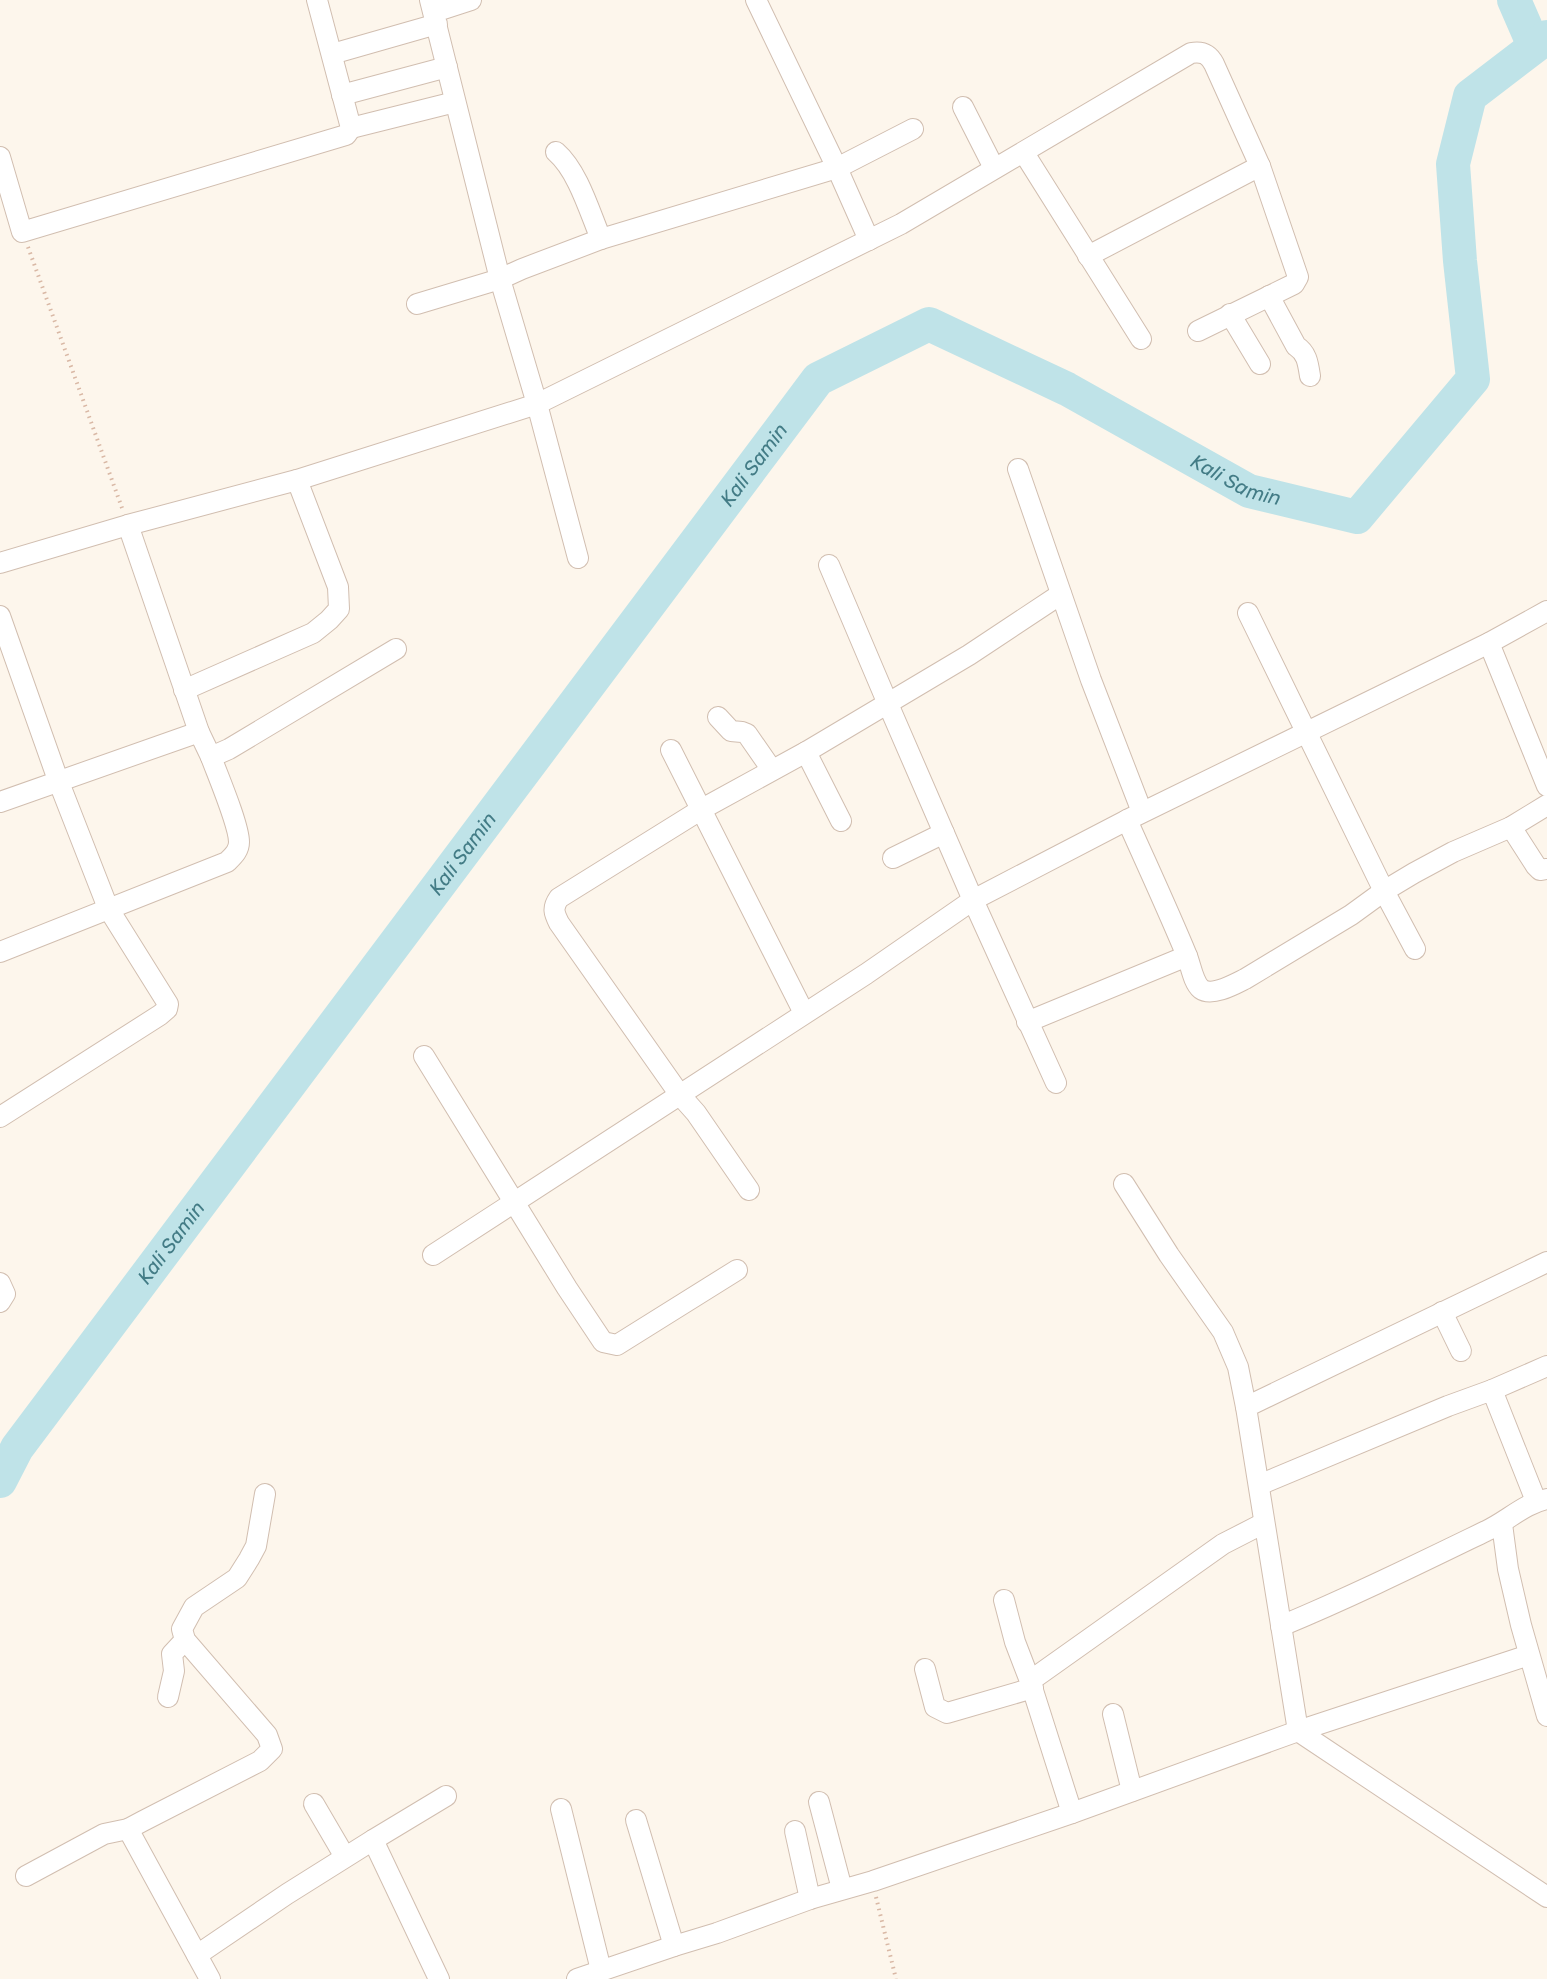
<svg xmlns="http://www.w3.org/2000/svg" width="1547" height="1979" font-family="Rubik,sans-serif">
<rect width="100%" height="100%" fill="#fdf6ec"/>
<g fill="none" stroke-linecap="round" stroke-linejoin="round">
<g stroke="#bfe3e8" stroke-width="34">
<path d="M1514 0 1534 46"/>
<path id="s1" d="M0 1481 17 1448 818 379 929 324 1067 389 1249 491 1357 517 1473 379 1460 261 1453 164 1470 96 1547 37"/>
</g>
<defs>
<g id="minor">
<path d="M430 0 500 279 537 404 578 558"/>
<path d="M756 0 837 168 869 240"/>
<path d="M434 12 471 0"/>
<path d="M332 54 437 24"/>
<path d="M342 95 447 67"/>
<path d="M963 107 994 168"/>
<path d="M351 128 455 102"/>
<path d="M556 152C578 171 590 213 601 239"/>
<path d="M1024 153 1141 339"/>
<path d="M0 157 22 232 346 135 351 128 317 0"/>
<path d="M1088 256 1260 166"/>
<path d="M1269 296 1296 346C1307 353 1308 363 1310 376"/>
<path d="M417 304 500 279 522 269 601 239 837 168 913 129"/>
<path d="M1230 314 1260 364"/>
<path d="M1018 469 1091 680 1142 812"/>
<path d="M128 525 199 732"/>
<path d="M0 563 128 525 297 480 537 404 901 224 1191 53C1202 51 1209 54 1214 64L1260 166 1298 277 1294 284 1198 331"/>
<path d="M829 565 888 704 973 900 1056 1083"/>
<path d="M1248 613 1384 891 1415 949"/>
<path d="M0 616 58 780 108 908 168 1004 167 1009 160 1015 0 1117"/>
<path d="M1489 643 1547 786"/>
<path d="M184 690 313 633 329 620 339 609 338 587 297 480"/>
<path d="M718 717 731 731 742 732 747 734 772 770"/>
<path d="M671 750 804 1013"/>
<path d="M806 752 841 821"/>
<path d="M0 802 199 732 211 757 229 749 396 649"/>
<path d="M1127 820C1147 865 1168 910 1187 956 1191 966 1193 982 1201 989 1212 997 1235 984 1245 979L1351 915 1384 891 1414 873 1453 852 1511 827 1547 805"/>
<path d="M1511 827 1536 866 1540 870 1547 869"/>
<path d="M893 858 944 833"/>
<path d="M0 952 227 862C233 856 239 851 239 842 239 825 218 776 211 757"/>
<path d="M1027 1022 1187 956"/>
<path d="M424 1056 567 1288 603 1342 617 1345 737 1270"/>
<path d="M1124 1184 1169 1255 1223 1332 1238 1367 1246 1407"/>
<path d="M749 1190 696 1113 680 1095 559 923C554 913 552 908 559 898L702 809 806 752 969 655 1061 594"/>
<path d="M433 1255 866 974 973 900 1127 820 1489 643 1547 611"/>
<path d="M1547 1262 1246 1407 1298 1731 1547 1897"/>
<path d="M0 1283 5 1294 0 1302"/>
<path d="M1442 1312 1461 1351"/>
<path d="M1492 1390 1547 1366"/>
<path d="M1259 1485 1448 1406 1492 1390 1536 1501"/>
<path d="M1502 1524 1508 1569 1521 1625 1547 1716"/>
<path d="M1004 1600 1015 1642 1030 1681 1072 1813"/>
<path d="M1281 1626C1351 1597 1418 1564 1486 1531 1506 1522 1525 1503 1547 1499"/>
<path d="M925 1669 935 1707 947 1713 1033 1688"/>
<path d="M1030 1681 1223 1544 1264 1523"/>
<path d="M168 1697 174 1671 172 1654 185 1640"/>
<path d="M1113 1714 1132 1791"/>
<path d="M819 1802 842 1889"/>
<path d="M314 1804 345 1857"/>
<path d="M561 1809 601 1970"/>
<path d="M636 1820 674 1946"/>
<path d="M128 1829 210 1979"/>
<path d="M795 1831 810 1899"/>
<path d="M26 1876 104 1834 128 1829 143 1821 260 1761 272 1749 267 1735 185 1640 182 1629 194 1607 237 1578 249 1559 256 1546 265 1494"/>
<path d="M197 1955 287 1894 373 1840"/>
<path d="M439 1979 373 1840 446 1796"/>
<path d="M577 1979 674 1946 717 1933 810 1899 873 1881 1072 1813 1298 1731 1529 1655"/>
</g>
</defs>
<use href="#minor" stroke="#d1beb0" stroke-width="22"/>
<g stroke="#d9b8a5" stroke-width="4" stroke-dasharray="1.5 4.5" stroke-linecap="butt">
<path d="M28 247 122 508"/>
<path d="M876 1897 896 1979"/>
</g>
<use href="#minor" stroke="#fff" stroke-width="20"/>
</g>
<g text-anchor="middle" stroke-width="4.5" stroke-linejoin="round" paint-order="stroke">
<g font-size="20" font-style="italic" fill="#437c86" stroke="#fffaf3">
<text dy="7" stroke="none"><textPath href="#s1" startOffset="1266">Kali Samin</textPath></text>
<text dy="7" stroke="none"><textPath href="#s1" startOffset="1842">Kali Samin</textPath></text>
<text dy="7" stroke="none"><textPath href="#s1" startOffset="780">Kali Samin</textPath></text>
<text dy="7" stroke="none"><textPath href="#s1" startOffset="294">Kali Samin</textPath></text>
</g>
</g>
</svg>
